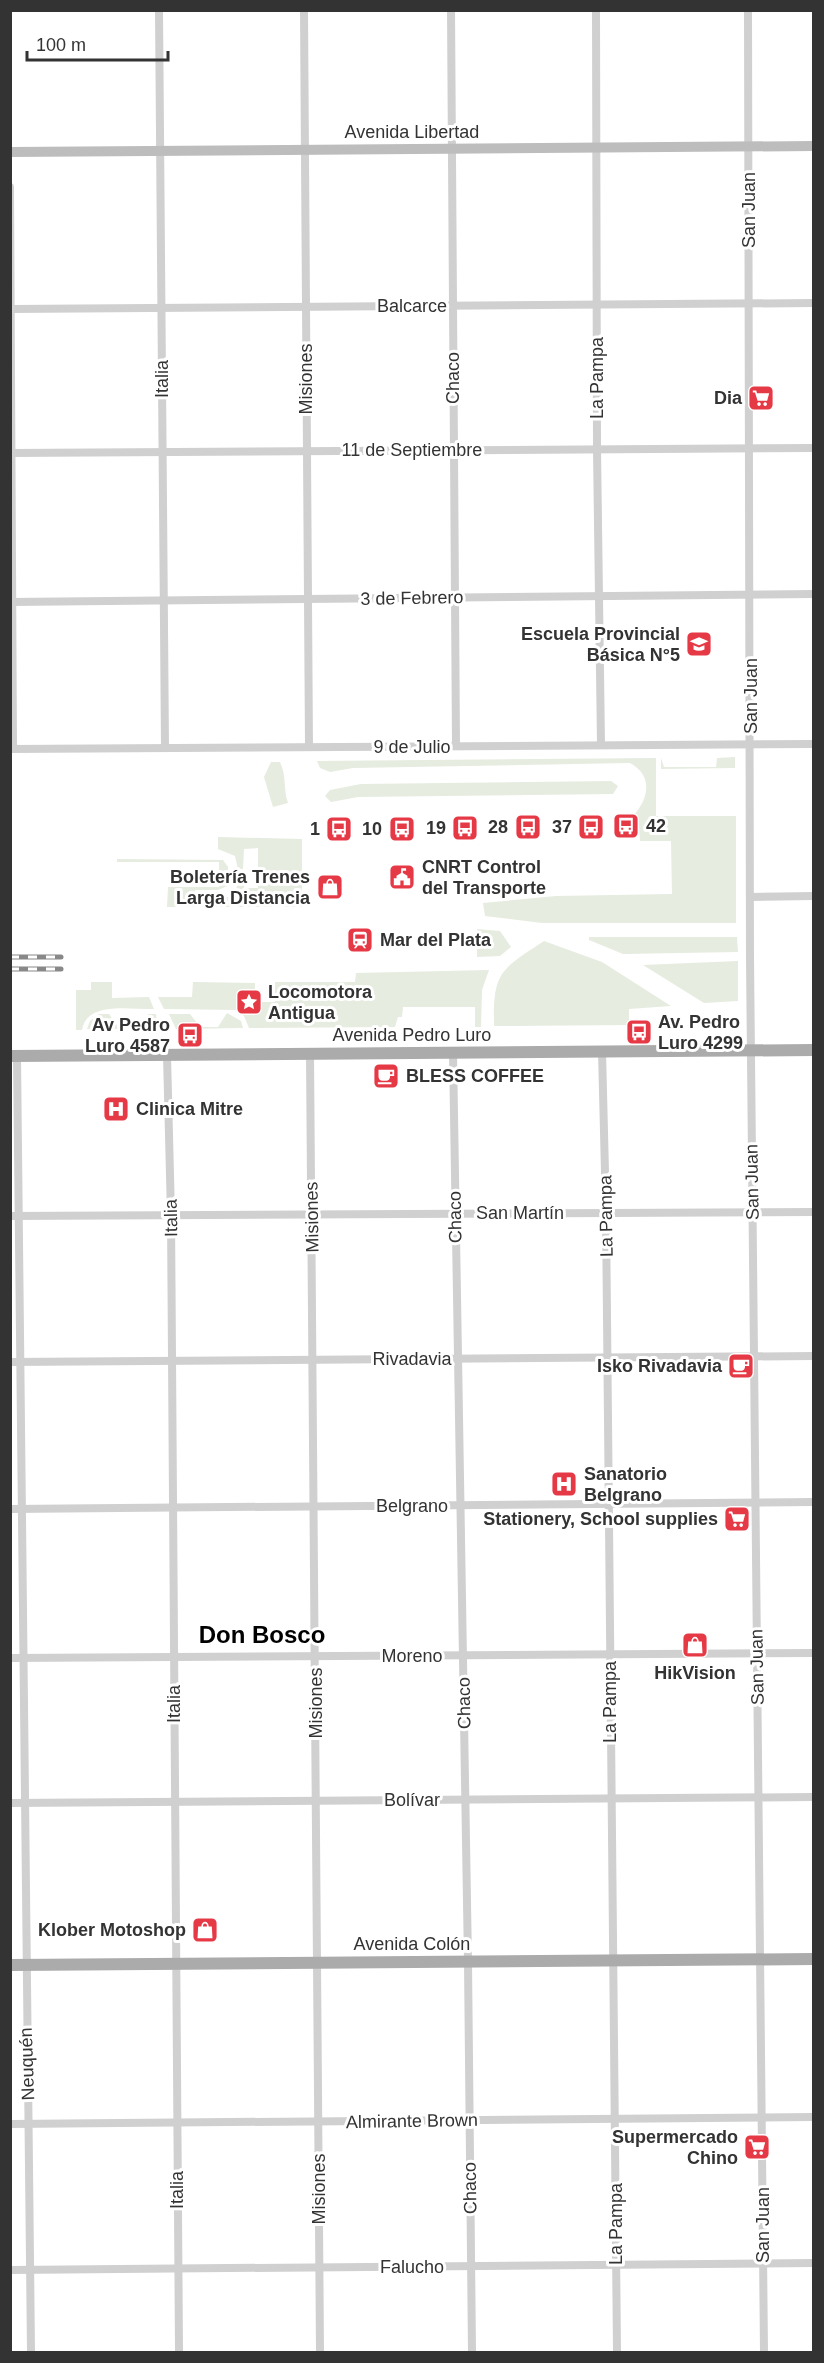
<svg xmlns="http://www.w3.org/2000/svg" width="824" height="2363" font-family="Helvetica,sans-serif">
<rect width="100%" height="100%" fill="#fff"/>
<g fill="#e6ecdf">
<path d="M735 757V768L661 769V758L664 767H716L717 758Z"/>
<path d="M656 758V816H736V923H542L485 916 483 903 556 896 672 894 671 841H640L639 825H630V819C647 803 656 777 630 763L353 768 330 772 320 768 317 761Z"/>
<path d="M271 762H280C287 777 283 789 288 803L273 807 264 777Z"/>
<path d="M611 781 618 786 613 794 358 797 331 802 325 796 330 790 361 784Z"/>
<path d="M218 837 302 839V907H167L168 887H219V862H117V859L223 860 228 867 227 886 218 890H195V900L229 897 236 890 239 878H244V888H258V848L244 849 243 869H238L235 856 218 849Z"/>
<path d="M477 929 500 931 511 947 500 956 477 957Z"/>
<path d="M589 937H737L738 952 623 954 589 940Z"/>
<path d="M544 941 602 962 671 1006 629 1009V1025L494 1026C493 972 500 970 544 941Z"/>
<path d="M738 961V1001L704 1003 643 965Z"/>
<path d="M489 970 482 990 481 1027H475V1007H403L402 1017H398L395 1027 249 1028 244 1016 237 1010 164 1009 158 997H192L193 982 255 983V993L261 994V1002H275V982H355L356 973Z"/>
<path d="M91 982H112V998L149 997 154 1009C132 1010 87 1000 82 1030H76V990H91Z"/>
<path d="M227 1013 241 1021 243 1028 176 1029 169 1014H190L200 1027H218Z"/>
<path d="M99 1014H109L118 1027H144L148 1014H156L158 1029H87L90 1021Z"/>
</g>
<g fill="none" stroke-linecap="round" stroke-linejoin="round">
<g stroke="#d0d0d0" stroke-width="8">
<path d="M159 10 165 748"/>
<path d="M304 10 309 747"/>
<path d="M451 10 456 746"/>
<path d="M596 10 597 449 601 745"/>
<path d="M748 10 750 958 764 2352"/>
<path d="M10 187 13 749"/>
<path d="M10 309 814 303"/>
<path d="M10 453 814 448"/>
<path d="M10 602 814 594"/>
<path d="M10 749 814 744"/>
<path d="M750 897 814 896"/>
<path d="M602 1051 606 1213 617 2352"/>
<path d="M453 1053 468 1962 472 2352"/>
<path d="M310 1054 320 2352"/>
<path d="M167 1055 171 1215 179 2352"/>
<path d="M17 1056 31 2352"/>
<path d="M10 1216 814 1212"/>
<path d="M10 1362 814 1356"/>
<path d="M10 1509 814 1502"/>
<path d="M10 1658 814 1653"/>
<path d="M10 1803 814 1797"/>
<path d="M10 2124 814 2117"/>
<path d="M10 2270 814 2263"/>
</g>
<path stroke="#bdbdbd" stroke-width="10" d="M10 152 814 146"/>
<g stroke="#ababab" stroke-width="12">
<path d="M10 1056 814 1050"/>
<path d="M10 1965 814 1959"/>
</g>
<defs>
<g id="rail">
<path d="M10 957H61"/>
<path d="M10 969H61"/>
</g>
</defs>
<use href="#rail" stroke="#888" stroke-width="5"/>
<use href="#rail" stroke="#fff" stroke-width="3" stroke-dasharray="9" stroke-linecap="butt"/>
</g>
<defs>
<symbol id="supermarket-square" viewBox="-11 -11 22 22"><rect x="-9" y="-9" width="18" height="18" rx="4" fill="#e63946" stroke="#fff"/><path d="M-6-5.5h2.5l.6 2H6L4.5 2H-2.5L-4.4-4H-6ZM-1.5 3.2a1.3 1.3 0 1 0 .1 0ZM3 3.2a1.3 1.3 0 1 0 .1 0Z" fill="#fff"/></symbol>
<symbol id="school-square" viewBox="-11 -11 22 22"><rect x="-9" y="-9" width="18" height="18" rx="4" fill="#e63946" stroke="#fff"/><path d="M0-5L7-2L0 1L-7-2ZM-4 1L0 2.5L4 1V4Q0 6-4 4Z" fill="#fff"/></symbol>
<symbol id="bus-square" viewBox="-11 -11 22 22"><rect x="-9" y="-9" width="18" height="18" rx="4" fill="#e63946" stroke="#fff"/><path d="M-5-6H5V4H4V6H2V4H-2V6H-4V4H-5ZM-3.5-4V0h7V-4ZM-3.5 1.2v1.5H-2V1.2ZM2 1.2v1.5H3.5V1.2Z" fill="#fff"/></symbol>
<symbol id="civic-square" viewBox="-11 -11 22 22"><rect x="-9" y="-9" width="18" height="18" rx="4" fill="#e63946" stroke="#fff"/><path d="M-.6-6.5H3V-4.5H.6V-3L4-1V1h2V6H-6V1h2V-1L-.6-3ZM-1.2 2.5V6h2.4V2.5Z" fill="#fff"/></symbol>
<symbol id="shop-square" viewBox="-11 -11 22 22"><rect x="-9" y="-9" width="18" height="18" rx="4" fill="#e63946" stroke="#fff"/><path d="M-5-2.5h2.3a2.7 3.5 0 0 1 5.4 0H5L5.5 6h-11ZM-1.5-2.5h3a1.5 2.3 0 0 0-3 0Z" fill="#fff"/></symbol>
<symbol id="station-square" viewBox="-11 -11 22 22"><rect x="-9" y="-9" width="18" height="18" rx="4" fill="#e63946" stroke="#fff"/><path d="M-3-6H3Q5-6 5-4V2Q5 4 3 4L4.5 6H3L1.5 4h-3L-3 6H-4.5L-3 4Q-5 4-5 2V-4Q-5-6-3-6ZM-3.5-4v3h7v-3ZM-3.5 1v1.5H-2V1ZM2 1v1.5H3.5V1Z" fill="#fff"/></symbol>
<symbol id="sight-square" viewBox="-11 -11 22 22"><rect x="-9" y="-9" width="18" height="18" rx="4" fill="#e63946" stroke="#fff"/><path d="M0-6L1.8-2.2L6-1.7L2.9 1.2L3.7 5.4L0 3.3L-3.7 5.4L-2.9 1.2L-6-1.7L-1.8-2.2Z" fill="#fff"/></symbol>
<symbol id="cafe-square" viewBox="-11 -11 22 22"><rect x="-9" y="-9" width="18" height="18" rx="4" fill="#e63946" stroke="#fff"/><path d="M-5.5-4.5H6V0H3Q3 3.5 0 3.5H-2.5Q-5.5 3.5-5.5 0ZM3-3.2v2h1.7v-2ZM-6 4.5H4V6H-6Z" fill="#fff"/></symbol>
<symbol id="hospital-square" viewBox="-11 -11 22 22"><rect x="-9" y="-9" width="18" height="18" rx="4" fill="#e63946" stroke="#fff"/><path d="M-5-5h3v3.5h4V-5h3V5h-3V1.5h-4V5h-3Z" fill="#fff"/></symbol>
</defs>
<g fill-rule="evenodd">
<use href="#supermarket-square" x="746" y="383" width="30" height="30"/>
<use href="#school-square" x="684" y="629" width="30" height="30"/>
<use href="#bus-square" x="611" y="811" width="30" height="30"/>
<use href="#bus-square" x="513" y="812" width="30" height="30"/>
<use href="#bus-square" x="576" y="812" width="30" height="30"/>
<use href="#bus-square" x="450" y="813" width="30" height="30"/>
<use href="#bus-square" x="324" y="814" width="30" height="30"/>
<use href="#bus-square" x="387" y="814" width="30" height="30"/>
<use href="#civic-square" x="387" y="862" width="30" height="30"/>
<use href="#shop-square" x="315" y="872" width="30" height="30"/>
<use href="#station-square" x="345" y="925" width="30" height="30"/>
<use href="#sight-square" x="234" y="987" width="30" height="30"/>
<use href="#bus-square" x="624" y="1017" width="30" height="30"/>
<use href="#bus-square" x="175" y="1020" width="30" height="30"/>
<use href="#cafe-square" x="371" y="1061" width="30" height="30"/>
<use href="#hospital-square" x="101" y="1094" width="30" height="30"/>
<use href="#cafe-square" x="726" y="1351" width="30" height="30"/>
<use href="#hospital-square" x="549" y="1469" width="30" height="30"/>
<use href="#supermarket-square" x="722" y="1504" width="30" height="30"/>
<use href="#shop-square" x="680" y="1630" width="30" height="30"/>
<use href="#shop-square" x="190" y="1915" width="30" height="30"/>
<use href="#supermarket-square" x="742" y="2132" width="30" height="30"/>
</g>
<g text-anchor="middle" stroke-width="6" stroke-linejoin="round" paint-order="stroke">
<g font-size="18" fill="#333" stroke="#fff">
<text x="412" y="138">Avenida Libertad</text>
<text transform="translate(749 210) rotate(-90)" y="6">San Juan</text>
<text x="412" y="312">Balcarce</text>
<text transform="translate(453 378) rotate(-90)" y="6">Chaco</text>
<text transform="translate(597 378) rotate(-90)" y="6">La Pampa</text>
<text transform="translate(162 379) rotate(-90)" y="6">Italia</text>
<text transform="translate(306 379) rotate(-90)" y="6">Misiones</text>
<text x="412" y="456">11 de Septiembre</text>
<text transform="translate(412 598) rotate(-1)" y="6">3 de Febrero</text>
<text transform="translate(751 696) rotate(-90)" y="6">San Juan</text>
<text x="412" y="753">9 de Julio</text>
<text x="412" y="1041">Avenida Pedro Luro</text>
<text transform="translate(752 1182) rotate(-91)" y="6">San Juan</text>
<text x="520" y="1219">San Martín</text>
<text transform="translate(606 1216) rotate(-91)" y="6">La Pampa</text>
<text transform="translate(312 1217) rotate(-91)" y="6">Misiones</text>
<text transform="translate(455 1217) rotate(-91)" y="6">Chaco</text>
<text transform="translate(171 1218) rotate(-91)" y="6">Italia</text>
<text x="412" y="1365">Rivadavia</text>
<text x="412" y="1512">Belgrano</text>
<text x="412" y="1662">Moreno</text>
<text transform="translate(757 1667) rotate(-91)" y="6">San Juan</text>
<text transform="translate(610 1702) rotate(-90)" y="6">La Pampa</text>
<text transform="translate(316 1703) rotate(-90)" y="6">Misiones</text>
<text transform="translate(464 1703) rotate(-91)" y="6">Chaco</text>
<text transform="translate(174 1704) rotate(-90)" y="6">Italia</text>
<text x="412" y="1806">Bolívar</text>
<text x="412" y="1950">Avenida Colón</text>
<text transform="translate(27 2064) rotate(-92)" y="6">Neuquén</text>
<text transform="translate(412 2121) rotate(-1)" y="6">Almirante Brown</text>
<text transform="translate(470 2188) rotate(-91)" y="6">Chaco</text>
<text transform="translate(319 2189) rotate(-90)" y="6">Misiones</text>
<text transform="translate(177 2190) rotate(-90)" y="6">Italia</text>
<text transform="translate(616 2224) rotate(-90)" y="6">La Pampa</text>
<text transform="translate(763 2225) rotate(-90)" y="6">San Juan</text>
<text x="412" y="2273">Falucho</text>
</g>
<g font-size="18" font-weight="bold" fill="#333" stroke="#fff" text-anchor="end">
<text x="742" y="404">Dia</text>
<text x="680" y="640">Escuela Provincial<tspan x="680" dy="21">Básica N°5</tspan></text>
<text x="646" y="832" text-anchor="start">42</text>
<text x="508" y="833">28</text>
<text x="572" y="833">37</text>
<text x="446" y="834">19</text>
<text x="320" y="835">1</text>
<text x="382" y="835">10</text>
<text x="422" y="873" text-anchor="start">CNRT Control<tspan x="422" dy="21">del Transporte</tspan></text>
<text x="310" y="883">Boletería Trenes<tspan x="310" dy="21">Larga Distancia</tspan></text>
<text x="380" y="946" text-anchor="start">Mar del Plata</text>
<text x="268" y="998" text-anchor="start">Locomotora<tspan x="268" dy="21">Antigua</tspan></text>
<text x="658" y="1028" text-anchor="start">Av. Pedro<tspan x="658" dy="21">Luro 4299</tspan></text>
<text x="170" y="1031">Av Pedro<tspan x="170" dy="21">Luro 4587</tspan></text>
<text x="406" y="1082" text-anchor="start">BLESS COFFEE</text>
<text x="136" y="1115" text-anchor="start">Clinica Mitre</text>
<text x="722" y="1372">Isko Rivadavia</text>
<text x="584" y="1480" text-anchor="start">Sanatorio<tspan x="584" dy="21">Belgrano</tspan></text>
<text x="718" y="1525">Stationery, School supplies</text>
<text x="695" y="1679" text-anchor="middle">HikVision</text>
<text x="186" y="1936">Klober Motoshop</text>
<text x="738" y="2143">Supermercado<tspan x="738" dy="21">Chino</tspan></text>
</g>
<g font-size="24" font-weight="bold" fill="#000" stroke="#fff">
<text x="262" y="1643">Don Bosco</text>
</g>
</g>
<rect width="824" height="2363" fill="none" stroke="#333333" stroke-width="24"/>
<path d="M27 51v9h141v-9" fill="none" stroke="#333333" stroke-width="3"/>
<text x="36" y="51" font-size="18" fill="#333333" stroke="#ffffff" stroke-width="4.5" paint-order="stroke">100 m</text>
</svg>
